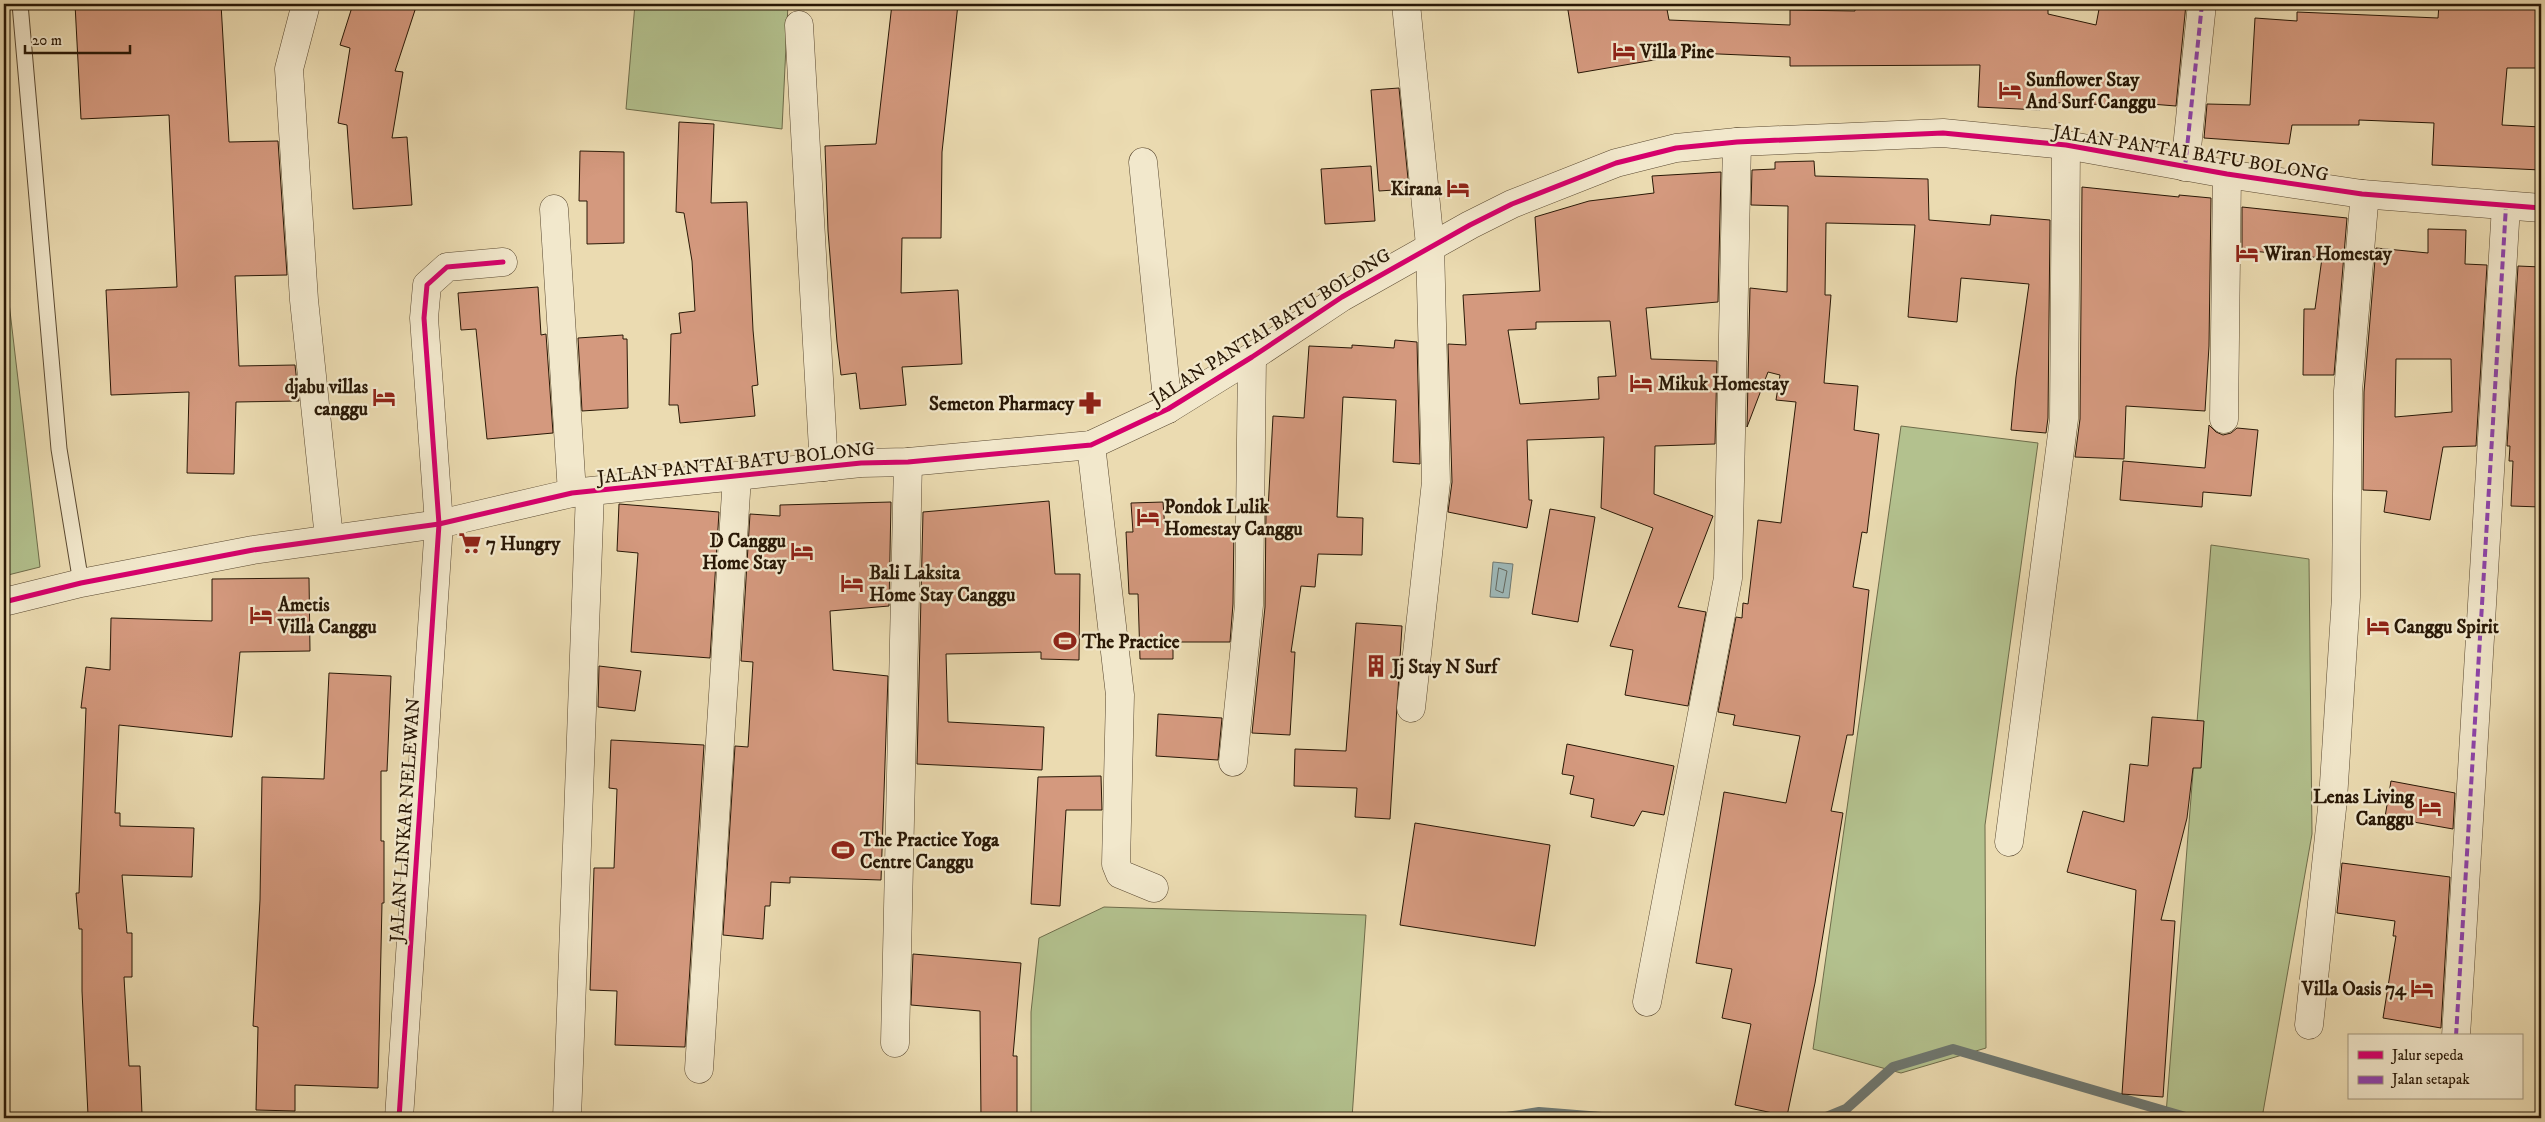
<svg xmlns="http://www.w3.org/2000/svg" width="2545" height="1122" font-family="'IM FELL DW Pica',serif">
<rect width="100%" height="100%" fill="#ebdbb1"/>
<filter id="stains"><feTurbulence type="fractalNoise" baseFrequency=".004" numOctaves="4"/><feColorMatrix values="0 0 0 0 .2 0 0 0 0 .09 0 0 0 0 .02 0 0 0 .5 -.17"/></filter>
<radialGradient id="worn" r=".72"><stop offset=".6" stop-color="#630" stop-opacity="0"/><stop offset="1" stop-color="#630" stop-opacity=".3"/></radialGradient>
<g fill="#b3c18e" stroke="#6e6c4a">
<path d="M635 4H788L782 129 626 109Z"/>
<path d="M4 260 40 567 4 576Z"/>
<path d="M1901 426 2038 443 1985 825 1986 1048 1901 1073 1813 1049Z"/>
<path d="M2211 545 2309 559 2312 834 2262 1118H2184L2166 1114Z"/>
<path d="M1104 907 1366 915 1352 1118H1031V1012L1039 938Z"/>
</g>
<path fill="#9eb8b8" stroke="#6f7871" d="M1493 562 1513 564 1509 598 1490 597Z"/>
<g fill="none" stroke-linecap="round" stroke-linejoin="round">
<path stroke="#64685f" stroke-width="1" d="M1499 568 1507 571 1503 593 1496 590Z"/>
<g stroke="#6f7871" stroke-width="10">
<path d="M1500 1118 1539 1112 1614 1118"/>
<path d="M1824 1118 1846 1109 1893 1067 1953 1049 2189 1118"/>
</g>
</g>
<g fill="#d4997e" stroke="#291806" fill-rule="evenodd">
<path d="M75 4H221L229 142 278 141 287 275 235 276 239 366 295 365 299 401 236 402 234 474 187 473 189 392 111 395 106 290 177 287 169 115 81 119Z"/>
<path d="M353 4H417L395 71 403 72 392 138 407 137 412 205 353 209 347 125 338 123 350 48 340 45Z"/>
<path d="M892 4H958L942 152 941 238H902L901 293 958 290 962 364 902 367 906 405 860 409 856 373 841 375 837 342 828 231 825 146 876 144Z"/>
<path d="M1567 4H1666L1669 20 1790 25V10L1855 11V4H2048V14L2096 25 2100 4H2186L2176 106 2113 101V105L2040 102V110L1978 107 1980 65 1790 66V57L1695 53 1578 73Z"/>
<path d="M2439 4H2541V68H2507L2502 125 2541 127V170L2432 165 2434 123 2359 120V125H2292L2289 144 2204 138 2207 104 2250 105 2255 18 2297 21V12L2438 18Z"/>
<path d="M1399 88 1409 189 1379 191 1371 90Z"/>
<path d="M679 122 714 124 711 203 747 202 753 330 758 385 752 386 755 416 680 423 678 405H669L671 334 681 333 679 313 695 311 692 261 684 213 676 212Z"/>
<path d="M580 151 624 152V243L587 244V201H579Z"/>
<path d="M1814 161 1815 176 1928 179 1929 220 1990 225 1991 215 2050 220 2048 418 2046 433 2011 430 2016 377 2029 284 1961 278 1957 322 1908 317 1915 225 1826 223 1825 295H1831L1824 383 1858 386 1854 430 1879 434 1867 533 1862 532 1853 587 1869 590 1853 735H1847L1831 811 1843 813 1815 983 1787 1116 1735 1105 1751 1024 1722 1018 1732 969 1696 963 1724 792 1786 803 1800 736 1733 725 1735 715 1718 712 1736 617 1742 618 1743 603 1748 604 1758 520 1781 523 1796 402 1776 400 1780 375 1768 372 1747 427 1750 288 1787 292 1788 206 1751 205 1752 170 1775 169V162Z"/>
<path d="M1371 166 1375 221 1325 224 1321 169Z"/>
<path d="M1721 172 1718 302 1646 308 1651 359 1717 361 1715 444 1655 446 1654 494 1713 516 1678 607 1706 612 1688 706 1625 695 1633 650 1610 646 1653 528 1601 508 1604 437 1527 440 1529 500H1532L1527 528 1448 512 1452 482 1448 344 1466 345 1463 295 1540 291 1535 217 1589 201 1654 193 1652 176ZM1610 321 1616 376 1598 377 1599 399 1520 404 1508 330 1536 329V322Z"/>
<path d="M2082 187 2179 197V195L2211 198 2209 346 2205 411 2126 406 2124 459 2075 457 2080 419Z"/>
<path d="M2242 207 2347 218 2334 375H2303L2304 309H2315L2322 258 2242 250Z"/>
<path d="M2428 229 2466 230 2465 264 2487 265 2476 446 2443 447 2430 520 2384 512 2387 491 2363 490 2364 392 2376 248 2428 253ZM2396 359H2451L2452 412 2395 417Z"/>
<path d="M2518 266 2541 267V507L2511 506 2513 461H2509L2510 446H2507Z"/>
<path d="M538 287 541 335 546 334 553 433 487 439 476 329 461 330 458 293Z"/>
<path d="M623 335V339H627L628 408 582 411 578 338Z"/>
<path d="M1395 340 1417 342 1420 464 1393 462 1396 400 1343 397 1337 517 1363 518 1362 555 1318 554 1315 587 1301 586 1291 652H1295L1290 735 1252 733 1265 607 1266 510H1268L1273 416 1304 418 1309 346 1352 348V345L1394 348Z"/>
<path d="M2209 425 2216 432 2223 435 2231 433 2237 428 2258 430 2251 496 2203 492 2202 507 2120 500 2123 461 2205 468Z"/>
<path d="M1049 501 1055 574H1080L1079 660 1041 659V652L946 654 948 722 1044 727 1042 770 917 764 923 512Z"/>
<path d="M891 502 889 606 830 611 833 670 888 676 881 880 790 877V883L771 882 770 906H765L763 939 723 935 735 746 748 747 753 662 741 661 750 514 780 516V505Z"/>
<path d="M1163 502 1165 529 1234 525 1233 604 1230 642H1173V659H1140L1138 594H1129L1126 532H1133L1131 503Z"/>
<path d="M619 504 719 512 710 658 631 652 638 553 617 551Z"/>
<path d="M1550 509 1595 517 1578 622 1532 614Z"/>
<path d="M309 578 310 651 240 652 232 737 119 725 115 813H120V826L194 828 192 877 122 875 127 933H132V977H124L129 1066H140L142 1114 88 1115 82 991V929H79L76 893H79L86 708H81L86 667 110 670 111 618 212 621V579Z"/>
<path d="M1356 623 1402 626 1390 819 1355 817 1357 788 1294 786 1295 749 1346 751Z"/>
<path d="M599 666 641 671 635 711 598 707Z"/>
<path d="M329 673 391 676 387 771H381V841H384V903H382L378 1088 295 1085V1111L256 1110 258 1027 253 1026 260 900 262 777 324 779Z"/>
<path d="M1158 714 1222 718 1218 760 1156 756Z"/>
<path d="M2152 717 2204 721 2201 768H2193L2187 818 2161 920 2175 921 2163 1097 2122 1094 2136 890 2067 872 2083 811 2124 822 2130 764 2148 766Z"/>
<path d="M611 740 704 745 685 1047 615 1045 617 991 590 990 594 868H614L617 789 609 788Z"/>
<path d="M1567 744 1674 766 1664 815 1642 811 1634 826 1591 817 1594 799 1570 794 1574 776 1562 774Z"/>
<path d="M1101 776 1102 810H1066L1060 906 1031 904 1038 777Z"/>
<path d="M2391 781 2455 793 2453 829 2385 817Z"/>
<path d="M1415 823 1550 845 1535 946 1400 925Z"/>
<path d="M2342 863 2450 877 2441 1028 2383 1018 2396 936H2393L2395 921 2337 913Z"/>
<path d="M913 954 1021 963 1013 1056H1017V1118H981L980 1011 911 1005Z"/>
</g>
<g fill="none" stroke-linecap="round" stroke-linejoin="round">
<defs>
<path id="service" d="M20 4 59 449 81 583"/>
<g id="minor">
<path d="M306 4 289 69 304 300 329 538"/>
<path d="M1406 4 1430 245 1436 482 1411 708"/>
<path d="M799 25 824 467"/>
<path d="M1143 162 1168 409"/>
<path d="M2185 167 2202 4"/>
<path d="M554 209 572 493"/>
<path d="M2224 419 2227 174"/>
<path d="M1091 445 1120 695 1116 864 1120 874 1154 888"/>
<path d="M4 602 81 583 253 550 439 524 572 493 861 463 908 462 1091 445 1168 409 1252 357 1342 297 1470 225 1512 204 1616 163 1676 148 1737 142 1943 133 2066 145 2227 174 2362 194 2541 208"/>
<path d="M1233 762 1249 605 1252 357"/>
<path d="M2009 842 2064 419 2066 145"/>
<path d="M1647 1002 1728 578 1737 142"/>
<path d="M2309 1025 2333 799 2346 597 2348 391 2364 204 2362 194"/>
<path d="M2456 1036 2506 206"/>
<path d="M895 1043 908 462"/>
<path d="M699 1069 737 477"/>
<path d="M399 1118 439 524 424 318 427 285 447 267 503 262"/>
<path d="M567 1118 590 492"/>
</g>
</defs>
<use href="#service" stroke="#5a4931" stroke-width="17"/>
<use href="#minor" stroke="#5a4931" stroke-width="29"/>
<use href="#service" stroke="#f2e8cc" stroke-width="15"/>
<use href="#minor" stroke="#f2e8cc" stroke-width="28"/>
<g stroke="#8e44ad" stroke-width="4" stroke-dasharray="8 4" stroke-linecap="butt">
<path d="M2185 167 2202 4"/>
<path d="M2456 1036 2506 206"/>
</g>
<defs>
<g id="cycleway">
<path d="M4 602 81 583 253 550 439 524 572 493 861 463 908 462 1091 445 1168 409 1252 357 1342 297 1470 225 1512 204 1616 163 1676 148 1737 142 1943 133 2066 145 2227 174 2362 194 2541 208"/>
<path d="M399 1118 439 524 424 318 427 285 447 267 503 262"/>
</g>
</defs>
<use href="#cycleway" stroke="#f2e8cc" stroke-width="8"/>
<use href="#cycleway" stroke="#d6006c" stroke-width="5"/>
</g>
<defs>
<symbol id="hotel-bare" viewBox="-9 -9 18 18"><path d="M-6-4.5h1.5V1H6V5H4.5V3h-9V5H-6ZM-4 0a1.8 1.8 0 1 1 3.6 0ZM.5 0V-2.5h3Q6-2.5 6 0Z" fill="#8f2418" stroke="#f2e8cc" stroke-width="2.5" paint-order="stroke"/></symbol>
<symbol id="pharmacy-bare" viewBox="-9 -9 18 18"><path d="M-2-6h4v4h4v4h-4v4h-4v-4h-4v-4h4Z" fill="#8f2418" stroke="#f2e8cc" stroke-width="2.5" paint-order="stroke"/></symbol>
<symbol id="supermarket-bare" viewBox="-9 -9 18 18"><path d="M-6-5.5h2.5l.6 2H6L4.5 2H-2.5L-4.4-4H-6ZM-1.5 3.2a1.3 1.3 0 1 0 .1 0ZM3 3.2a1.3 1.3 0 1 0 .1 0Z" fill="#8f2418" stroke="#f2e8cc" stroke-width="2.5" paint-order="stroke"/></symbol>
<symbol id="stadium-bare" viewBox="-9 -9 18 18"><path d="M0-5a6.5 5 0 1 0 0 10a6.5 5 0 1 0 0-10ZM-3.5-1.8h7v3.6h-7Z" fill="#8f2418" stroke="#f2e8cc" stroke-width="2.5" paint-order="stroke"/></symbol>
<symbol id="building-bare" viewBox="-9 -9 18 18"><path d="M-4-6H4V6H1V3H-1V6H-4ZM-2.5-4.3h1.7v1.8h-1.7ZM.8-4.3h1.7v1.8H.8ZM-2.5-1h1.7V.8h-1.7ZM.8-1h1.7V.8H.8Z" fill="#8f2418" stroke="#f2e8cc" stroke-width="2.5" paint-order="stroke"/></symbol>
</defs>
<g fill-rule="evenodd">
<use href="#hotel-bare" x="1608" y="35" width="32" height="32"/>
<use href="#hotel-bare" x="1994" y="74" width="32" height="32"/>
<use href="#hotel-bare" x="1442" y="172" width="32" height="32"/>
<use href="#hotel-bare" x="2231" y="237" width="32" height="32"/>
<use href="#hotel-bare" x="1625" y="367" width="32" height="32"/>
<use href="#hotel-bare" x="368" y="381" width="32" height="32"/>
<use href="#pharmacy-bare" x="1074" y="387" width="32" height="32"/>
<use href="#hotel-bare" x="1132" y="501" width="32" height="32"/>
<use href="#supermarket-bare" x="454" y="527" width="32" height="32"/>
<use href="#hotel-bare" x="786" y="535" width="32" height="32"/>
<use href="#hotel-bare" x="836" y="567" width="32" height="32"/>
<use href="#hotel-bare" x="245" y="599" width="32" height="32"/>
<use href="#hotel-bare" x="2362" y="610" width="32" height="32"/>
<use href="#stadium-bare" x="1049" y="625" width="32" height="32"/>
<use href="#building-bare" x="1360" y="650" width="32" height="32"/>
<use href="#hotel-bare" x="2414" y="791" width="32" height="32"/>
<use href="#stadium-bare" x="827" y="834" width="32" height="32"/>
<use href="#hotel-bare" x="2406" y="972" width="32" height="32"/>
</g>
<g text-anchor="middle" stroke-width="4.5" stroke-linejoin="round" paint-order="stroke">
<g font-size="19" font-weight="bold" fill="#291806" stroke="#f2e8cc" text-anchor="start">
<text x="1640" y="58">Villa Pine</text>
<text x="2026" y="86">Sunflower Stay<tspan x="2026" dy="22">And Surf Canggu</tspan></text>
<text x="1442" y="195" text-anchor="end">Kirana</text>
<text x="2264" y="260">Wiran Homestay</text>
<text x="1658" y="390">Mikuk Homestay</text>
<text x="368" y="393" text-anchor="end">djabu villas<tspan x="368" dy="22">canggu</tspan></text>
<text x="1074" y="410" text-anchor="end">Semeton Pharmacy</text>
<text x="1164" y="513">Pondok Lulik<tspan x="1164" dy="22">Homestay Canggu</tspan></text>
<text x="786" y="547" text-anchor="end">D Canggu<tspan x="786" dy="22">Home Stay</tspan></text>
<text x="486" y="550">7 Hungry</text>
<text x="869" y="579">Bali Laksita<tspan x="869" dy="22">Home Stay Canggu</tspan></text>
<text x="278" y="611">Ametis<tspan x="278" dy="22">Villa Canggu</tspan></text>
<text x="2394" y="633">Canggu Spirit</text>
<text x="1082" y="648">The Practice</text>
<text x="1392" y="673">Jj Stay N Surf</text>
<text x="2414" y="803" text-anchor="end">Lenas Living<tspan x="2414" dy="22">Canggu</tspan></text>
<text x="860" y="846">The Practice Yoga<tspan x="860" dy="22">Centre Canggu</tspan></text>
<text x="2406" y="995" text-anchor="end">Villa Oasis 74</text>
</g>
<g font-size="19" fill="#291806" stroke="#f2e8cc">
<text transform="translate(2191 152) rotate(9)" y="7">JALAN PANTAI BATU BOLONG</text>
<text transform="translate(1270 326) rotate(-32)" y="7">JALAN PANTAI BATU BOLONG</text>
<text transform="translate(736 462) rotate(-6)" y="7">JALAN PANTAI BATU BOLONG</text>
<text transform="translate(404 820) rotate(-86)" y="7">JALAN LINKAR NELEWAN</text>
</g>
</g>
<rect width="2545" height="1122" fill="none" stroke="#ebdbb1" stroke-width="20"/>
<rect x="5" y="5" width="2535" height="1112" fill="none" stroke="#291806" stroke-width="2.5"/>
<rect x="10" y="10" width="2525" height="1102" fill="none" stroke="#291806"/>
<rect x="2348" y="1034" width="175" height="65" fill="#f2e8cc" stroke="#a2957d"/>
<rect x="2358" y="1051" width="25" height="8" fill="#d6006c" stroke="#a2957d"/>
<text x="2392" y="1060" font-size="15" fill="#291806">Jalur sepeda</text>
<rect x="2358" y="1076" width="25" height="8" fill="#8e44ad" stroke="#a2957d"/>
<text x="2392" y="1084" font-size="15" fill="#291806">Jalan setapak</text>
<path d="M25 45v8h105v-8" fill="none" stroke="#291806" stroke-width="2.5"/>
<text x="32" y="45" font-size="15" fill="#291806" stroke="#f2e8cc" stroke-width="4" paint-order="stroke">20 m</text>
<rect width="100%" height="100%" filter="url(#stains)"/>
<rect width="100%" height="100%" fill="url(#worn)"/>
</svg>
